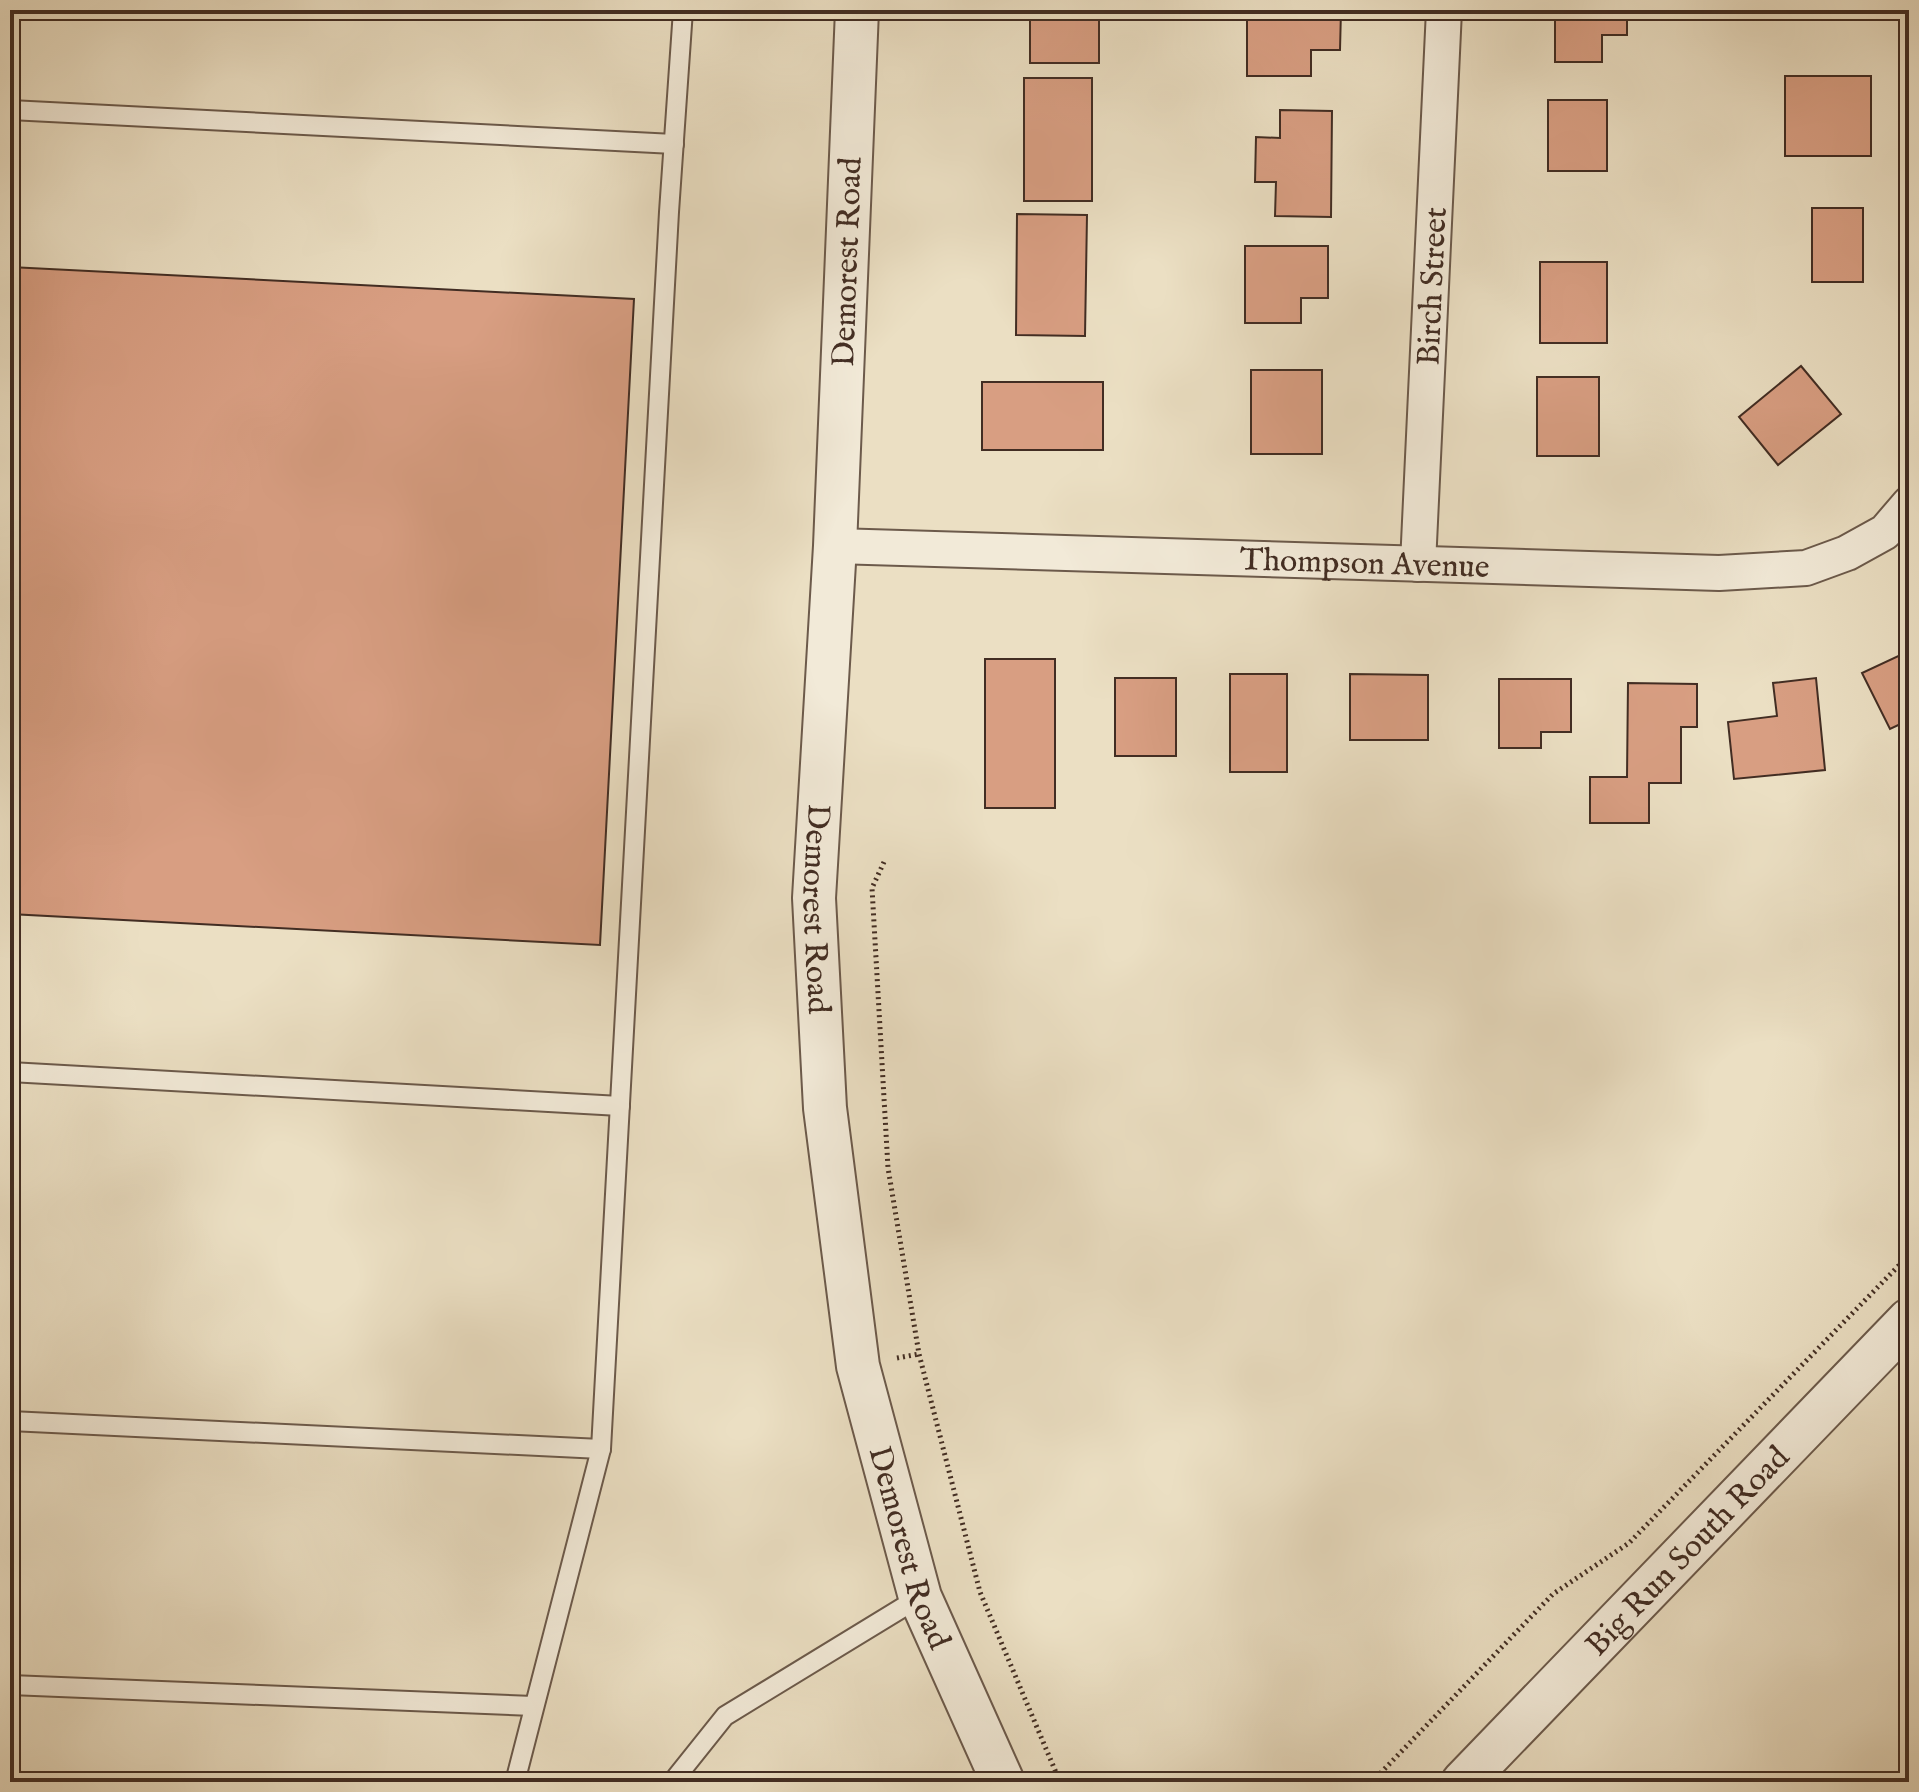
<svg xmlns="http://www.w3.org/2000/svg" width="1919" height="1792" font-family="'IM FELL English',serif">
<rect width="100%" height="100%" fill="#ebdfc3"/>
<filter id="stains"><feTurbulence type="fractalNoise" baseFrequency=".0025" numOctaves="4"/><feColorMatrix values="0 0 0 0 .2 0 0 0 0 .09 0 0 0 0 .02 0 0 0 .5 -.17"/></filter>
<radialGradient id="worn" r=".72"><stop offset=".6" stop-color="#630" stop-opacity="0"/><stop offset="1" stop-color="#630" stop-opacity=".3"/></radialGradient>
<g fill="#d89e82" stroke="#422d23" stroke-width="2">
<rect x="1030" y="10" width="69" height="53"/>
<path d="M1247 10H1341L1340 50H1311V76H1247Z"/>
<path d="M1555 10H1627V35H1602V62H1555Z"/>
<rect x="1826" y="10" width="51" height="8"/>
<rect x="1785" y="76" width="86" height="80"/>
<rect x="1024" y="78" width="68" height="123"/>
<rect x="1548" y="100" width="59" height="71"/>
<path d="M1280 110 1332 111 1331 217 1275 216 1276 182H1255L1256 137 1280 138Z"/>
<rect x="1812" y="208" width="51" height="74"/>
<path d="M1017 214 1087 215 1085 336 1016 335Z"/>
<path d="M1245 246H1328V298H1301V323H1245Z"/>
<rect x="1540" y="262" width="67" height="81"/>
<path d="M10 267 634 299 600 945 10 914Z"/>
<path d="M1801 366 1841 414 1778 465 1739 417Z"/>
<rect x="1251" y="370" width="71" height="84"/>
<rect x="1537" y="377" width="62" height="79"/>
<rect x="982" y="382" width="121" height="68"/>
<path d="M1909 651V720L1890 729 1862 673Z"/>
<rect x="985" y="659" width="70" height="149"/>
<rect x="1230" y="674" width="57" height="98"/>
<path d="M1350 674 1428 675V740H1350Z"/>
<rect x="1115" y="678" width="61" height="78"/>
<path d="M1816 678 1825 770 1734 779 1728 722 1777 716 1773 683Z"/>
<path d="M1499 679H1571V732H1541V748H1499Z"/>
<path d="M1628 683 1697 684V727H1681V783H1649V823H1590V777H1627Z"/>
</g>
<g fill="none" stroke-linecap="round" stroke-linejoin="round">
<defs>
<g id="service">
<path d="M10 110 674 144"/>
<path d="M10 1072 620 1106"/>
<path d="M10 1421 601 1449"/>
<path d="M10 1685 533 1706"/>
<path d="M515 1782 601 1449 669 212 683 10"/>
<path d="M675 1782 677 1776 725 1716 920 1597"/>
</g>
<g id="minor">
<path id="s1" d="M835 546 1719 573 1806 568 1847 553 1885 532 1909 504"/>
<path id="s2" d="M1418 564 1444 10"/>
</g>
<g id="tertiary">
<path id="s3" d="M857 10 835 546 814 898 825 1108 858 1366 920 1597 1003 1782"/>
<path id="s4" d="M1463 1782 1909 1320"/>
</g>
</defs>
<use href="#service" stroke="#6c5a4b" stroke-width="22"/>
<use href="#minor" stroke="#6c5a4b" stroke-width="38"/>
<use href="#tertiary" stroke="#6c5a4b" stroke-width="46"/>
<g stroke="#422d23" stroke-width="5" stroke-dasharray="2 4" stroke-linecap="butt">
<path d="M884 862 872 888 888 1168 919 1354 980 1592 1060 1782"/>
<path d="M897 1358 919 1354"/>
<path d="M1372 1782 1553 1594 1629 1543 1909 1255"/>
</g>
<use href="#service" stroke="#f2ead8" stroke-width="18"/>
<use href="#minor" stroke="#f2ead8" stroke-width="34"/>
<use href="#tertiary" stroke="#f2ead8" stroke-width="42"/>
</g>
<g text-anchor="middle" stroke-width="6" stroke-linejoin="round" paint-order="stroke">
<g font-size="32" fill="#422d23" stroke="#f2ead8">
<text transform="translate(846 262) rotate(-88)" y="11">Demorest Road</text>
<text dy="11" stroke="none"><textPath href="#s2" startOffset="278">Birch Street</textPath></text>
<text dy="11" stroke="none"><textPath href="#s1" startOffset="530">Thompson Avenue</textPath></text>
<text dy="11" stroke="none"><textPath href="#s3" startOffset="900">Demorest Road</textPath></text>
<text dy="11" stroke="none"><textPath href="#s3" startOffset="1548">Demorest Road</textPath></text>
<text dy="11" stroke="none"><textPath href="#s4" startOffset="322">Big Run South Road</textPath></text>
</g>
</g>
<rect width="1919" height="1792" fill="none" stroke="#ebdfc3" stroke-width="40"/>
<rect x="12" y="12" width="1895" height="1768" fill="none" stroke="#422d23" stroke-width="4"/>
<rect x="20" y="20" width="1879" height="1752" fill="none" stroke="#422d23" stroke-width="2"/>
<rect width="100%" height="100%" filter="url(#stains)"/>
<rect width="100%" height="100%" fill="url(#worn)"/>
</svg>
